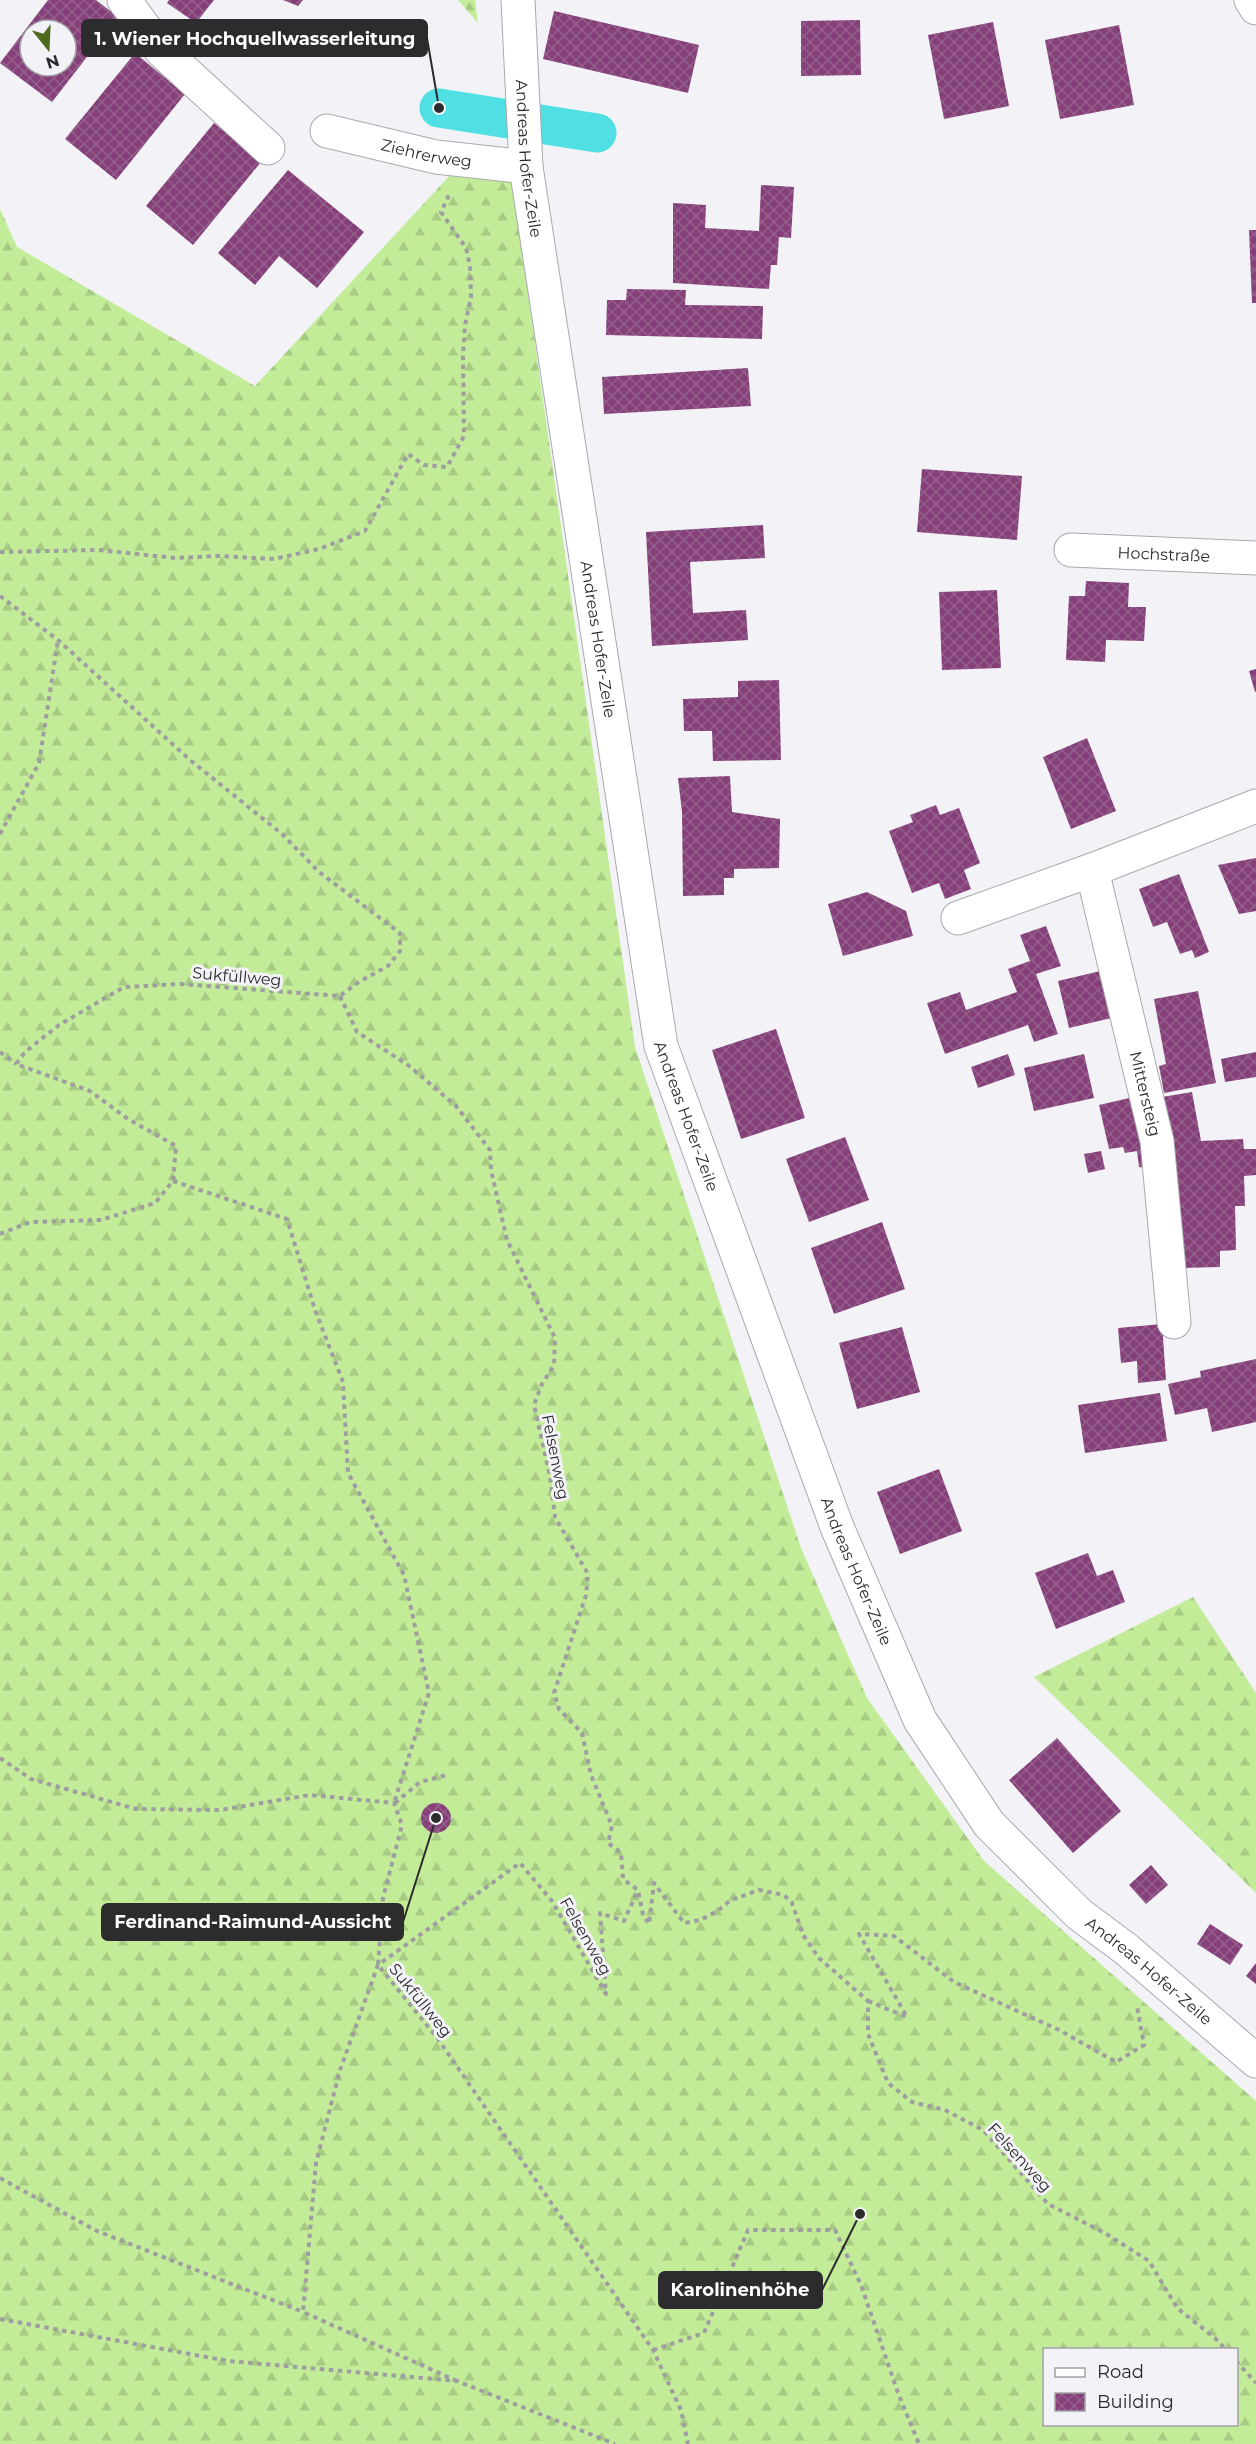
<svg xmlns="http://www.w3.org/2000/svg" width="1256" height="2444" font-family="Montserrat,sans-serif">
<defs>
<pattern id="forest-firs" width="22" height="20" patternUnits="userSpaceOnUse" patternTransform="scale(1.5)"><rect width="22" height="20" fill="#c3ec99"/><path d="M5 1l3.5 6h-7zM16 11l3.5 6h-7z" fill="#a8cb84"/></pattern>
<pattern id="building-cross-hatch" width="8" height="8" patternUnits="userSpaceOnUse" patternTransform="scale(1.5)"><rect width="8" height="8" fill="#854079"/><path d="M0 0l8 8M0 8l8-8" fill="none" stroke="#94608b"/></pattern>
</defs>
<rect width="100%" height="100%" fill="#f2f2f7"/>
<g fill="url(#forest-firs)" fill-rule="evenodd">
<path d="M458 0H475L478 23Z"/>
<path d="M452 173 511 174 635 1047 801 1548 867 1698 984 1861 1256 2101V2444H0V209L17 247 255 386ZM1044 2350H1236V2424H1044Z"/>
<path d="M1193 1597 1256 1693V1893L1034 1677Z"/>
</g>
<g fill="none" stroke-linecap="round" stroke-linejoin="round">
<path stroke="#50e0e3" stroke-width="39" d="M439 108 597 133"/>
</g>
<g fill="url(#building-cross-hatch)" fill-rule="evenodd">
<path d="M48 0H96L118 17 52 102 0 63ZM30 30H66V66H30Z"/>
<path d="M169 0H214L196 23 167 3Z"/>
<path d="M283 0H303L298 6Z"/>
<path d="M554 11 699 45 688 93 543 59Z"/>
<path d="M860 20 861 75 801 76V21Z"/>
<path d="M993 22 1009 106 944 119 928 35Z"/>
<path d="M1119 25 1134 105 1060 119 1045 40Z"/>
<path d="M135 53 185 94 116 180 65 139Z"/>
<path d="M214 123 261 162 193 245 146 206Z"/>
<path d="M288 170 364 232 317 288 279 256 255 285 218 253Z"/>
<path d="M761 185 794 187 791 238 779 237 777 265H771L769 289 673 283V203L706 205 705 228 759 231Z"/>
<path d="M1249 230H1256V303H1252Z"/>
<path d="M627 289 686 290 685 305 763 306 762 339 606 335 607 300H626Z"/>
<path d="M748 368 751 406 604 414 602 377Z"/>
<path d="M922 469 1022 476 1017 540 917 532Z"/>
<path d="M763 525 765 558 690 562 693 613 746 610 748 640 652 646 646 532Z"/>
<path d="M1086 581 1129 583 1128 607H1146L1144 641 1106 640 1105 662 1066 660 1069 596H1085Z"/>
<path d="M997 590 1001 668 942 670 939 592Z"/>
<path d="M1256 669V692H1255L1249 671Z"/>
<path d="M779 680 781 760 713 761 712 731H684L683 699 738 697V681Z"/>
<path d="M1087 738 1116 811 1071 829 1043 757Z"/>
<path d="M730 776 732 812 780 819 779 868 734 869V878H724V895L683 896 682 812 678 778Z"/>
<path d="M936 805 940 815 959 808 980 863 964 870 971 889 945 899 939 883 912 893 889 831 913 822 910 815Z"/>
<path d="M1256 858V911L1239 914 1218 865Z"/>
<path d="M1179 874 1209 952 1195 958 1192 950 1180 954 1167 922 1153 927 1139 889Z"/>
<path d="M867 892 906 911 913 936 843 956 828 904Z"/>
<path d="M1046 926 1061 966 1036 974 1058 1034 1034 1042 1028 1025 945 1054 927 1003 960 992 966 1010 1017 992 1008 969 1030 961 1020 935Z"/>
<path d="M1109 969 1120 1016 1069 1028 1058 981Z"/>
<path d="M1198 991 1216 1083 1164 1093 1159 1066 1166 1064 1154 999Z"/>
<path d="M776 1029 805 1118 741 1139 712 1050Z"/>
<path d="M1256 1052V1077L1225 1082 1221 1059Z"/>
<path d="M1008 1054 1015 1075 978 1088 971 1067Z"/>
<path d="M1084 1054 1094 1098 1034 1111 1024 1068Z"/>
<path d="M1192 1092 1201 1141 1243 1139 1244 1149H1256V1175L1244 1176 1245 1206H1235L1236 1250 1220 1251V1267L1180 1268 1162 1097Z"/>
<path d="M1138 1096 1149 1168 1139 1167 1137 1151 1125 1153 1123 1147 1109 1149 1099 1105Z"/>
<path d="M845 1137 869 1200 809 1222 786 1159Z"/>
<path d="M1101 1151 1105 1169 1088 1173 1084 1154Z"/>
<path d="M882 1222 905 1289 834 1314 811 1248Z"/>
<path d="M1162 1324 1166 1380 1138 1383 1137 1361 1121 1363 1118 1328Z"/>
<path d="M902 1327 920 1392 857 1409 839 1343Z"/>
<path d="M1256 1359V1422L1212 1432 1207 1408 1175 1415 1168 1384 1201 1377 1200 1371Z"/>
<path d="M1160 1393 1167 1441 1085 1453 1078 1405Z"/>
<path d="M939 1469 962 1531 900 1554 877 1492Z"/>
<path d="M1088 1553 1097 1576 1113 1570 1125 1602 1056 1629 1035 1573Z"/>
<path d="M1057 1738 1121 1811 1073 1853 1009 1780Z"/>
<circle cx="436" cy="1818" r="15"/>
<path d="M1151 1865 1168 1885 1146 1904 1129 1885Z"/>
<path d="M1210 1924 1243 1945 1230 1965 1197 1944Z"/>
<path d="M1256 1963V1984L1246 1976Z"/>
</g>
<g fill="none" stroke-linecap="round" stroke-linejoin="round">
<defs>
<g id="minor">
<path d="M124 0 161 50 268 148"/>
<path id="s1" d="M518 0 526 167 661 1046 837 1527 920 1720 989 1824 1079 1914 1126 1949 1256 2061"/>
<path d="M1251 0 1256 8"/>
<path id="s2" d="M327 131 436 157 526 167"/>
<path id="s3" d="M1071 550 1256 558"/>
<path id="s4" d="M1092 870 1157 1141 1174 1322"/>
<path d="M958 918 1092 870 1256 806"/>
</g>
</defs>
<use href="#minor" stroke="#a9a9ae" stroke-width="35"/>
<g stroke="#9e9ea1" stroke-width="4" stroke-dasharray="4.5 4.5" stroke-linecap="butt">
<path d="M0 552 99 550 175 558 218 556 274 559 319 549 365 531 408 454 424 465 447 467 464 436 463 356 465 325 471 297 470 266 466 248 441 212 449 195"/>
<path d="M0 596 58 640 190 760 282 834 319 872 400 933V951L388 966 357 983 340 996 181 984 124 987 59 1025 25 1052 16 1064 90 1091 128 1119 176 1146 173 1181 155 1203 101 1220 30 1222 0 1234"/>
<path d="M0 834 39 763 58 640"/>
<path d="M340 996 357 1032 408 1065 456 1106 490 1150 491 1170 507 1240 555 1338 554 1365 541 1386 534 1405 550 1476 555 1517 588 1574 586 1595 554 1693 559 1709 582 1733 591 1775 612 1826 608 1843 621 1853 623 1879 638 1890 643 1915 649 1924 654 1883 684 1923 700 1920 716 1912 731 1900 759 1890 784 1895 792 1903 803 1935 819 1958 868 2001V2034L888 2083 912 2102 945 2110 983 2130 1048 2204 1105 2233 1149 2261 1177 2308 1215 2338 1226 2350"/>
<path d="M0 1052 16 1064"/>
<path d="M173 1181 287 1219 315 1310 343 1382 348 1473 404 1575 429 1693 394 1803"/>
<path d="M0 1758 31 1779 136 1809 220 1810 310 1795 394 1803 402 1825 383 1898 378 1965 438 2039 653 2350 681 2410 688 2444"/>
<path d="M395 1803 420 1782 447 1775"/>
<path d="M868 2001 907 2017 859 1934 894 1936 954 1982 1059 2030 1116 2062 1144 2045 1137 2006"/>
<path d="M0 2178 97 2231 303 2312"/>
<path d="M0 2319 228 2361 457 2381 615 2444"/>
<path d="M653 2350 704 2333 748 2230H835L861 2285 898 2393 919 2444"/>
<path d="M1236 2361 1256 2383"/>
<path d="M457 2381 303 2312 316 2163 340 2070 378 1965 520 1863 552 1901 606 1994 600 1913 624 1921 638 1890"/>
</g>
<use href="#minor" stroke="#fff" stroke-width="33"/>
</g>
<g text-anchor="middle" stroke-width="6" stroke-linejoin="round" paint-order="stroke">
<g font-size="16" fill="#2c2c2e" stroke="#f2f2f7">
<text dy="6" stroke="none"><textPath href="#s2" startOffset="102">Ziehrerweg</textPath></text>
<text dy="6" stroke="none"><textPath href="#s1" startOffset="159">Andreas Hofer-Zeile</textPath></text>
<text dy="6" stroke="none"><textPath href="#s3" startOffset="93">Hochstraße</textPath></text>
<text dy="6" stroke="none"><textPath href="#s1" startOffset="645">Andreas Hofer-Zeile</textPath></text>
<text transform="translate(237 976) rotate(5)" y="6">Sukfüllweg</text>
<text dy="6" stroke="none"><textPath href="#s4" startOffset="230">Mittersteig</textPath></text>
<text dy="6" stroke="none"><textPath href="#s1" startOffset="1131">Andreas Hofer-Zeile</textPath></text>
<text transform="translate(556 1457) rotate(79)" y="6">Felsenweg</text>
<text dy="6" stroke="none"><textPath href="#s1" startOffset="1617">Andreas Hofer-Zeile</textPath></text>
<text transform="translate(586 1936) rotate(60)" y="6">Felsenweg</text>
<text dy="6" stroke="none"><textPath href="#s1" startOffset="2121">Andreas Hofer-Zeile</textPath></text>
<text transform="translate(421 2000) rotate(51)" y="6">Sukfüllweg</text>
<text transform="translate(1020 2157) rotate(48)" y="6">Felsenweg</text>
</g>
</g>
<path fill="none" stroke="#2c2c2e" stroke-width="2" d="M439 108L427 38M436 1818L403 1922M860 2214L822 2290"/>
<g fill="#2c2c2e" stroke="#f2f2f7" stroke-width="2">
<circle cx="439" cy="108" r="6"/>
<circle cx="436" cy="1818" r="6"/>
<circle cx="860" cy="2214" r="6"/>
</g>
<g fill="#2c2c2e" stroke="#2c2c2e" stroke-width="2">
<rect x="82" y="20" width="345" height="36" rx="6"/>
<rect x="102" y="1904" width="301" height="36" rx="6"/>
<rect x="659" y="2272" width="163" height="36" rx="6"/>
</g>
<g font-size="18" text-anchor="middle" font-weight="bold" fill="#fff">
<text x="255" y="45">1. Wiener Hochquellwasserleitung</text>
<text x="253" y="1928">Ferdinand-Raimund-Aussicht</text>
<text x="740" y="2296">Karolinenhöhe</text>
</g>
<rect x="1043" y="2348" width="195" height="78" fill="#f2f2f7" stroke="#a3a3a7" stroke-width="1.5"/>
<rect x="1055" y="2368" width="30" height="9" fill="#ffffff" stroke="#a3a3a7" stroke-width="1.5"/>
<text x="1097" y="2378" font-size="18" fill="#2c2c2e">Road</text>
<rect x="1055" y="2393" width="30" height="18" fill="url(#building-cross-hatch)" stroke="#a3a3a7" stroke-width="1.5"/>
<text x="1097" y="2408" font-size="18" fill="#2c2c2e">Building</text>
<g transform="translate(48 48) rotate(162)"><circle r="28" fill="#f2f2f7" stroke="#a3a3a7" stroke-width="1.5"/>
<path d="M0-4.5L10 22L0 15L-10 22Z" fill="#4d6a1e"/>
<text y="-9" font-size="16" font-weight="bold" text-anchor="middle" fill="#2c2c2e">N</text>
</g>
</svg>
